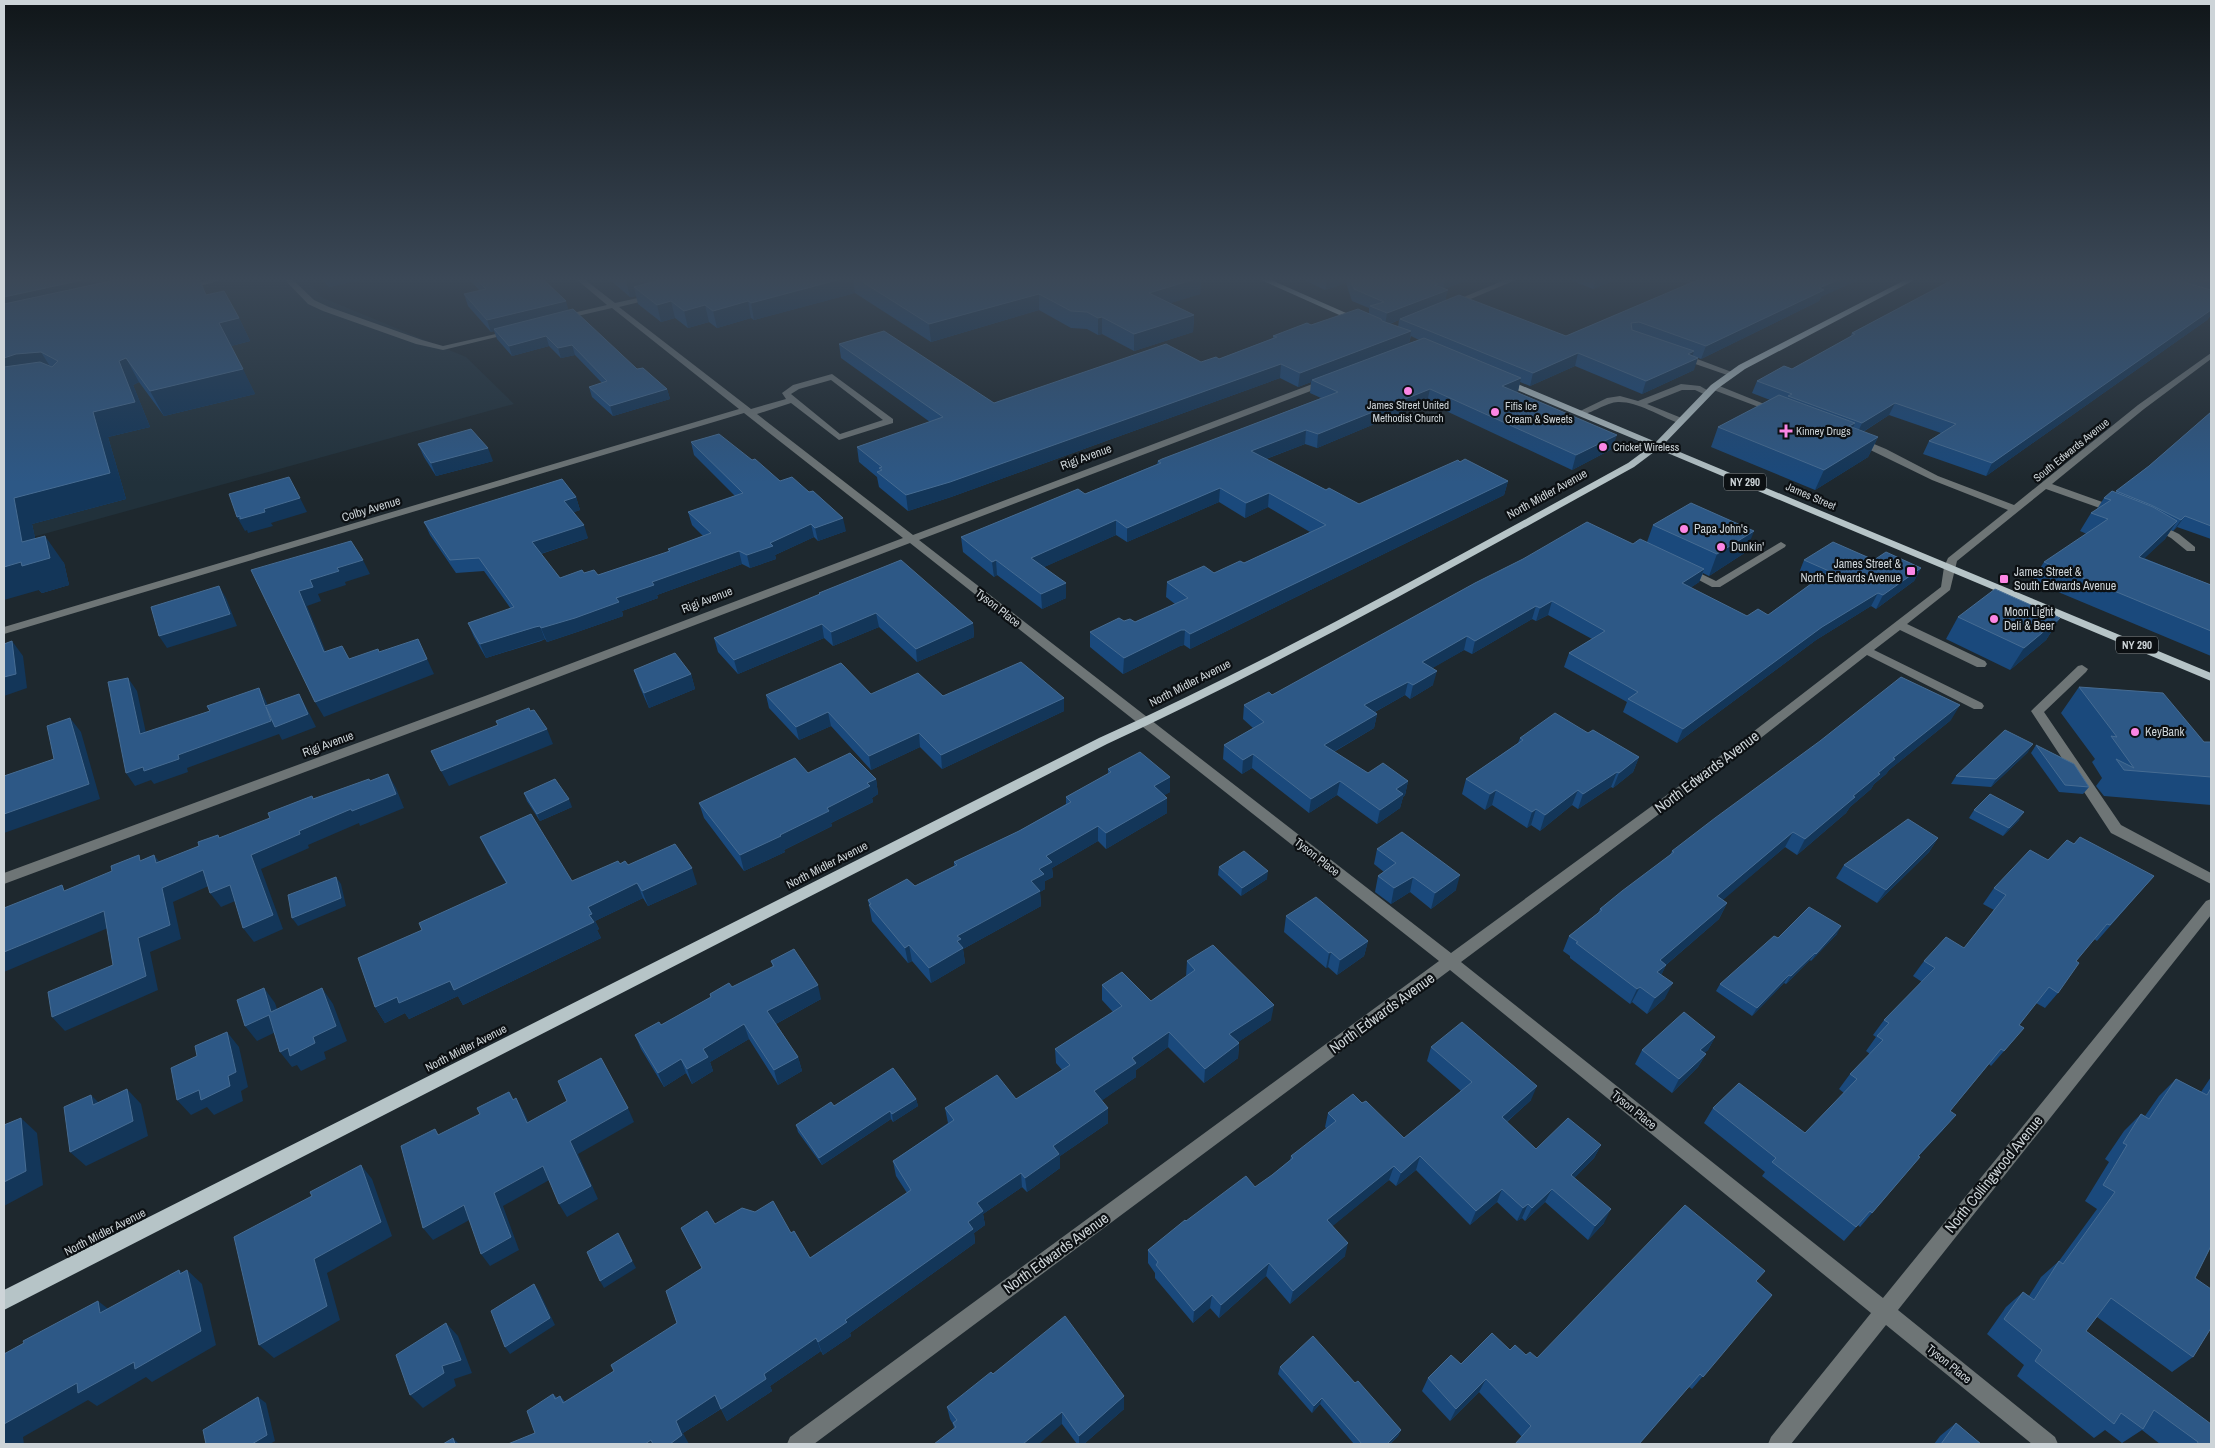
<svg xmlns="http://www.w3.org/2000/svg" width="2215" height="1448" font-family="'Archivo Narrow',sans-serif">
<rect width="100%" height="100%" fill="#1e282e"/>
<path fill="#21313b" d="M4 279H307L321 297 466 357 514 404 4 545Z"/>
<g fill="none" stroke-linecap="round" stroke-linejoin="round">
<g fill="#6e7576" fill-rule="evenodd">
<path d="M212 279H226L185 290 181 288Z"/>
<path d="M284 279H292L314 300 329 307 422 340 443 346 513 330 517 332 443 350 416 344 323 311 308 304Z"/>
<path d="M576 279H584L615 303 656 294V298L619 307 751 409 786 399 782 393 793 385 832 374 893 419V423L839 440 791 403 757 414 913 535 1323 380H1329V384L919 540 1451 953 1749 735 1941 587 1944 567 1948 558 2008 510 1932 480 1856 443V439H1862L1886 449 1938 476 2014 505 2138 405 2211 353V359L2144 409 2052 484 2119 508V512H2111L2046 489 1957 561 1950 590 1907 624 1985 661 1987 664 1985 667H1977L1900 630 1874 650 1982 703 1984 706 1982 709H1974L1867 655 1757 741 1461 962 1883 1298 2206 901 2211 899V915L1898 1310 2055 1437 2058 1444H2032L1886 1325 1791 1444H1768L1771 1437 1871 1313 1450 970 814 1444H787L790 1437 1439 961 910 543 493 702 4 884V873L485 696 903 538 744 413 4 634V627L739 409 612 308 560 320V316L607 305ZM831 380 883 420 840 434 791 394 799 389Z"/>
<path d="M1507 279H1518L1454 306 1447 304Z"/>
<path d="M1678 354H1684L1737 374 1730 376 1678 358Z"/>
<path d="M1681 384 1700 386 1712 393 1708 396 1695 390H1682L1647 404 1684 419V423H1678C1660 416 1638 402 1619 402 1606 401 1584 420 1576 413L1607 398 1620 396 1638 401Z"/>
<path d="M1711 385H1717L1779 410 1772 412 1711 389Z"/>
<path d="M2155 522 2179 534 2195 547V551H2187L2171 538 2151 527 2150 525Z"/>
<path d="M1781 542 1786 545 1785 547 1720 587H1712L1680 570 1685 567 1689 568 1716 581Z"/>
<path d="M2082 665 2088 669 2086 672 2044 712 2121 825 2211 873V884L2111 833 2031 711 2078 666Z"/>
</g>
<g fill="#b6c4c7" fill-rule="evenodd">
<path d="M1259 279H1269L1362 320 1355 322Z"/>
<path d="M1907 279H1916L1745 369 1717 389 1663 445 2211 673V681L1658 449 1634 467C1460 563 1288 661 1107 744L4 1310V1290L1099 738C1280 656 1453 559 1628 463L1651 446 1500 383V379H1506L1656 442 1711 385 1739 365Z"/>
</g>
</g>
<g fill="#1a497c" fill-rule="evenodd">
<path d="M4 279 206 295 239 318 250 341 231 346 255 394 164 416 139 382 133 385 150 427 108 437 126 499 32 524 35 538 64 563 69 585 42 593 39 590Z"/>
<path d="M322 279H364L329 287Z"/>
<path d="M469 279H543L569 311 637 369 667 389 670 399 613 416 592 397 589 387 602 383 575 355 561 358 549 346 512 356 497 339 494 331 491 332 468 306 464 294 480 291Z"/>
<path d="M609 279H1201L1200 294 1170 303 1194 315 1193 332 1134 351 1102 334 1098 335 1087 329 1071 328 1039 310 931 342 855 293 754 320 751 318 717 328 709 322 688 328 675 318 661 322 638 304 636 296 630 297Z"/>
<path d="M1302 279H1471L1444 289 1446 300 1566 336 1700 279 1821 297 1819 301 1701 359 1693 356 1694 370 1642 394 1575 366 1530 386 1520 382 1518 391 1516 392 1612 449 1572 470 1427 402 1317 448 1305 444 1266 459 1326 490 1359 504 1508 481 1504 495 1190 649 1184 645 1180 646 1123 674 1090 647V632L1124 621 1135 622 1175 604 1166 597 1167 582 1214 573 1244 563 1310 532 1268 507 1245 518 1219 502 1127 542 1116 535 1044 567 1066 598 1042 609 997 575 994 577 963 552 961 537 1085 494 1157 464 1158 461 1321 398 1310 393 1311 382 1298 387 1280 378 951 497 908 511 879 487 877 477 859 462 857 447 930 422 841 358 839 344 994 403 1219 359 1273 338V336L1311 325 1369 313V308L1352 301 1346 283 1325 290ZM1399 320 1398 327 1390 324ZM1411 336 1419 340 1409 343Z"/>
<path d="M1568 279H1618L1593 289Z"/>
<path d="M1954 279H2211V315L2207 320 1986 476 1923 454 1929 441 1941 433 1889 415 1863 432 1878 437 1868 457 1815 490 1711 447 1718 427 1770 400 1752 393 1757 381 1792 369 1850 337 1852 333Z"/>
<path d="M2211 412V539L2177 527 2173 531 2171 530 2165 539 2144 558 2211 585V656L2032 581 2044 562 2087 534 2080 531 2091 513 2097 509 2104 498 2116 492 2149 466Z"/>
<path d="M691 442 752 460 846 531 818 541 814 537 775 555 776 559 750 568 742 564 657 595 658 598 622 611 623 616 580 631 547 642 545 639 541 641 486 658 474 637 468 623 511 609 484 571 456 573 430 535 424 522 576 497 580 510 574 512 588 538 541 554 560 578 584 573 598 575 669 552 668 549 703 536 692 525 688 512 735 496 694 455Z"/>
<path d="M418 444 493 461 436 476 424 457Z"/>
<path d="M1653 525 1746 552 1709 576 1703 573 1699 582 1690 588 1747 616 1768 615 1815 581 1799 573 1804 560H1874L1921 568 1914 581 1876 609 1871 606 1816 640 1677 743 1623 712 1627 702 1564 667 1569 653 1592 639 1548 615 1536 621 1532 619 1472 654 1464 650 1432 668 1433 685 1410 699 1405 695 1375 712 1377 714 1374 728 1334 752 1368 773 1408 781 1405 795 1403 797 1400 808 1377 824 1337 795 1309 813 1252 768 1242 774 1223 759 1224 745 1253 728 1243 719 1244 705 1272 695 1633 544 1647 542Z"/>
<path d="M819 593 973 623 974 637 917 662 879 627 833 646 824 638 738 674 718 652 714 638 819 595Z"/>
<path d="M1958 617 2060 618 2046 640 2010 670 1946 639Z"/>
<path d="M634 670 691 674 695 689 649 708 639 685Z"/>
<path d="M2079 687 2204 742 2211 743V805L2104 796 2096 786 2102 778 2092 762 2095 759 2061 713Z"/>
<path d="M871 694 1064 698V711L942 769 920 747 871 770 831 726 799 740 769 708 766 695Z"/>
<path d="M1951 720 1889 770 1886 774 1874 784 1871 789 1850 807 1846 813 1797 855 1785 847 1722 900 1727 903 1719 919 1666 965 1661 975 1665 998 1647 1014 1632 1002 1630 1004 1570 958V956L1563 951 1569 936 1598 913 1600 909 1670 855 1672 851Z"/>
<path d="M1588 733 1639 757 1633 772 1613 788 1611 787 1578 809 1572 805 1540 831 1531 825 1527 828 1492 805 1485 810 1462 794 1466 779 1518 743 1520 738Z"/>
<path d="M2036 745 2089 787 2083 794 2059 792 2031 753Z"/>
<path d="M2028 752 1991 787 1951 784 1956 776Z"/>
<path d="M1108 769 1170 792 1164 795 1167 813 1106 849 1098 841 1052 868 1053 877 1045 881V889L1040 892 1041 906 963 949 965 963 931 983 912 961 908 963 872 921 868 900 915 886 954 866V862L1019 831 1066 804V797L1108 774Z"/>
<path d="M808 773 876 779 878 794 872 798 873 802 831 823 832 826 784 850 785 852 744 871 704 818 699 803Z"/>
<path d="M524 793 572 807 540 821 527 801Z"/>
<path d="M1974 810 2019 820 2003 836 1969 818Z"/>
<path d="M480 837 572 881 620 864 628 865 697 884 648 906 643 898 595 921 599 929 597 930 601 938 463 1005 458 996 409 1019 405 1013 385 1023 375 1007 422 930 506 883 488 853Z"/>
<path d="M1938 838 1929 852 1877 903 1836 878 1844 865Z"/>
<path d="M2074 844 2154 876 2097 941 2094 939 2076 961 2058 993 2045 1008 2036 1003 2019 1025 2024 1028 1991 1066 1989 1064 1950 1111 1943 1130 1918 1156 1920 1157 1860 1227 1858 1225 1844 1241 1762 1176 1765 1172 1704 1123 1713 1108 1805 1133 1844 1093 1839 1089 1850 1074 1870 1054 1866 1051 1876 1037 1873 1035 1884 1020 1922 982 1913 976 1924 961 1964 948 1994 910 1983 904 1994 888 2048 860Z"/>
<path d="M1377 849 1456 890 1431 909 1410 892 1391 904 1375 892 1378 876 1384 872 1374 864Z"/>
<path d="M1219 867 1267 879 1241 896 1218 875Z"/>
<path d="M1286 916 1368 941 1364 956 1337 975 1328 967 1326 968 1284 932Z"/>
<path d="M1837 934 1811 961 1810 960 1786 984 1784 983 1752 1016 1716 991 1720 984 1778 938Z"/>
<path d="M771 961 821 999 776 1024 798 1057 802 1071 778 1085 749 1039 710 1062 713 1071 692 1084 686 1073 664 1087 641 1049 635 1035 661 1025 711 997 710 994 732 987 773 967Z"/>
<path d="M1187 961 1271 1020 1238 1042 1239 1043 1238 1058 1204 1083 1168 1047 1136 1070V1077L1102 1100 1108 1123 1060 1156V1168L1027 1192 1022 1187 983 1214 985 1225 974 1233 975 1243 850 1333 851 1336 823 1355 821 1351 770 1386 772 1391 727 1421 721 1409 683 1433H535L553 1394 557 1398 560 1396 565 1402 614 1371 677 1323 702 1268 681 1228 715 1224 791 1233 810 1258 907 1193 896 1176 893 1161 948 1123 945 1108 1016 1099 1062 1070 1056 1063 1055 1049 1113 1012 1102 1000V985L1151 1001 1186 977Z"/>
<path d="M1715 1037 1708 1050 1704 1053 1706 1054 1698 1067 1672 1093 1635 1064 1642 1050Z"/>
<path d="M1431 1047 1531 1100 1507 1122 1536 1149 1601 1145 1594 1158 1574 1178 1604 1223 1588 1240 1545 1202 1525 1221 1522 1218 1517 1221 1497 1202 1470 1225 1416 1170 1396 1186 1389 1180 1332 1226 1345 1256 1290 1304 1266 1276 1219 1318 1210 1308 1193 1323 1155 1278V1273L1148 1263V1250L1186 1221 1255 1187 1272 1175 1290 1160 1291 1156 1327 1129 1325 1127 1328 1113 1362 1103 1404 1138 1461 1091 1427 1061Z"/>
<path d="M2211 1077V1246L2195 1278 2193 1357 2172 1372 2097 1317 2086 1331 2211 1444H2160L2142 1430 2122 1443 2105 1430 2094 1438 2017 1376 2024 1365 1987 1334 2006 1307 2023 1292 2029 1296 2041 1277 2059 1261 2097 1209 2085 1201 2109 1162 2105 1159 2124 1131 2141 1114 2145 1116 2159 1096 2176 1079 2201 1092Z"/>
<path d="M916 1099 918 1106 893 1122 891 1119 822 1165 798 1132 796 1125 834 1106Z"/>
<path d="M1756 1282 1772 1295 1692 1389 1689 1387 1522 1437 1479 1392 1450 1421 1422 1391 1428 1378 1461 1364 1510 1350 1537 1358Z"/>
<path d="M1280 1367 1355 1383 1401 1430 1398 1436 1390 1444H1354L1320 1404 1312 1413 1278 1374Z"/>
<path d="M993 1374 1124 1396V1409L1084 1444H1077L1062 1424 954 1428 953 1424 950 1419 947 1407Z"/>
<path d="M1956 1423 1981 1444H1934L1940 1436Z"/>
</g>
<g fill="#133659">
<path d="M87 279H198L4 323V297Z"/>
<path d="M325 279H364L329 287Z"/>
<path d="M630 279H701L634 287 636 296 630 297 626 281Z"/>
<path d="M841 279H853L855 293 754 320 751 303Z"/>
<path d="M1195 279H1201L1200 294 1149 310V293Z"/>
<path d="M1327 279H1347L1346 283 1325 290Z"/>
<path d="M1445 279H1471L1443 289Z"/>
<path d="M1596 279H1618L1593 289Z"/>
<path d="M1840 279H1861L1821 297 1819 301 1701 359 1706 346 1819 288Z"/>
<path d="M1438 284 1436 295 1448 290 1445 302 1400 319 1399 320 1385 325 1387 313Z"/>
<path d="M1039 294V310L931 342 929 324Z"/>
<path d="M566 301 569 312 494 329V331L491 332 487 320Z"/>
<path d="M671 301 675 318 661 322 657 305Z"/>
<path d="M748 301 751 318 717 328 713 311Z"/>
<path d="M705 305 709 322 688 328 684 311Z"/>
<path d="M2211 310V315L2207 320 1986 476 1992 463Z"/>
<path d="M1194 315 1193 332 1134 351V334Z"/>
<path d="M1102 317V334L1098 335V318Z"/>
<path d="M239 318 250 341 231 346 219 323Z"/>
<path d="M1411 331 1409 345 1312 380 1311 382 1298 387 1300 373Z"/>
<path d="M546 336 549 346 512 356 509 346Z"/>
<path d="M572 345 575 355 561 358 558 348Z"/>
<path d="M1694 351 1691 361 1698 358 1694 370 1642 394 1646 381 1688 354Z"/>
<path d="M41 352 56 376 4 386V358L16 354Z"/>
<path d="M1578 353 1575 366 1530 386 1533 373Z"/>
<path d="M126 358 139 382 133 385 150 427 108 437 126 499 32 524 40 561 45 536 64 563 69 585 42 593 39 590 4 600V567L22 542 14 498 93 412 119 361Z"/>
<path d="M1281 364 1280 378 951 497 908 511 906 495Z"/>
<path d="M243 369 255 394 164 416 150 391Z"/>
<path d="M1521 378 1518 391 1499 399 1502 386Z"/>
<path d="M667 389 670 399 613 416 610 406Z"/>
<path d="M1430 389 1427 402 1317 448 1318 434Z"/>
<path d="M1895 403 1889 415 1856 436 1862 423Z"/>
<path d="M1855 423 1846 442 1849 426Z"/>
<path d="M1306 430 1305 444 1250 465 1251 451Z"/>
<path d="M1617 435 1612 449 1572 470 1576 455Z"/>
<path d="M1878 437 1868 457 1815 490 1824 470Z"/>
<path d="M488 448 493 461 436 476 431 463Z"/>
<path d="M1508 481 1504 495 1190 649V634Z"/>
<path d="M1220 488 1219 502 1127 542V528Z"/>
<path d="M1269 493 1268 507 1245 518 1246 503Z"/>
<path d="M576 497 580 510 569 514 564 501Z"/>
<path d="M300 498 307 512 271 523 273 526 248 533 247 530 245 531 237 517Z"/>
<path d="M2185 516 2177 527 2173 531 2181 520Z"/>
<path d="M843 518 846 531 818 541 815 528Z"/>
<path d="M1116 520V535L1031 573V558Z"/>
<path d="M2177 521 2165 539 2127 575 2139 557Z"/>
<path d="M811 524 814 537 775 555 776 559 750 568 747 555 770 543Z"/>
<path d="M584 525 588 538 537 555 532 542Z"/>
<path d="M1754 531 1746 552 1709 576 1717 554Z"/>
<path d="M739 551 742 564 657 595 658 598 622 611 623 616 580 631 547 642 541 628 616 598 652 582Z"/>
<path d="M363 560 370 574 345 582 346 585 318 594 321 601 307 606 332 667 324 652 299 591 310 580 337 568Z"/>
<path d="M996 560 997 575 994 577 992 562Z"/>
<path d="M1921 568 1914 581 1876 609 1883 595Z"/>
<path d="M1704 569 1699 582 1677 597 1682 583Z"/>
<path d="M1066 583V598L1042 609 1041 594Z"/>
<path d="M219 586 226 598 237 626 167 648 159 636Z"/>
<path d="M1878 593 1871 606 1816 640 1677 743 1683 729 1822 627Z"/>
<path d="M1552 601 1548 615 1536 621 1540 608Z"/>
<path d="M1536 606 1532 619 1472 654 1475 641Z"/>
<path d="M876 613 879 627 833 646 831 632Z"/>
<path d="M2060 618 2046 640 2010 670 2024 648Z"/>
<path d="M973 623 974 637 917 662 916 649Z"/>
<path d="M822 624 824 638 738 674 734 660Z"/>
<path d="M540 626 545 639 486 658 480 644Z"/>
<path d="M1181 630H1185L1184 645 1180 646 1123 674 1124 658Z"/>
<path d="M1467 636 1464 650 1419 676 1422 662Z"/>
<path d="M418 639 434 674 324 717 315 702Z"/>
<path d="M12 641 23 656 27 688 4 696V677Z"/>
<path d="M1437 671 1433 685 1410 699 1413 685Z"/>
<path d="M691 674 695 689 649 708 644 693Z"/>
<path d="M128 678 137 691 149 747 140 734Z"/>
<path d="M1408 682 1405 695 1362 719 1364 705Z"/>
<path d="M259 688 266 701 273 719 265 706Z"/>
<path d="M299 694 306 707 316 727 282 740 279 734 187 768 188 772 154 784 151 780 135 786 126 773 178 755Z"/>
<path d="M1064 698V711L942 769 941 755Z"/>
<path d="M1960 705 1951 720 1889 770 1886 774 1874 784 1871 789 1850 807 1846 813 1797 855 1805 839 1893 758Z"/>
<path d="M828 712 831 726 799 740 796 727Z"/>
<path d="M1377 714 1374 728 1321 759 1324 745Z"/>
<path d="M70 718 81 732 100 799 4 833V814L89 784Z"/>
<path d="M547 729 553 744 449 786 441 771Z"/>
<path d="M919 733 920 747 871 770 869 756Z"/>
<path d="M2033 744 2028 752 1991 787 1996 779Z"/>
<path d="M1253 754 1252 768 1242 774 1243 760Z"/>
<path d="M1639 757 1633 772 1613 788 1619 773Z"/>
<path d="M1617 772 1611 787 1578 809 1583 794Z"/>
<path d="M388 774 396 788 404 808 360 826 359 823 308 845 309 848 261 869 283 929 254 942 243 928 251 855 299 831Z"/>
<path d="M1170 777V792L1153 802 1154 786Z"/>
<path d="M876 779 878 794 872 798 873 802 831 823 832 826 784 850 785 852 744 871 740 855 780 835 827 808 867 783Z"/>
<path d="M1340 781 1337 795 1309 813 1311 799Z"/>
<path d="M1408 781 1405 795 1403 797 1400 808 1377 824 1380 810 1396 789Z"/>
<path d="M1496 790 1492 805 1485 810 1490 794Z"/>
<path d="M1578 790 1572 805 1540 831 1545 815Z"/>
<path d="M1167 798V813L1106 849V833Z"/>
<path d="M569 799 572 807 540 821 537 814Z"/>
<path d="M1536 809 1531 825 1527 828 1532 812Z"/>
<path d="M2024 812 2019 820 2003 836 2009 828Z"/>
<path d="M1098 826V841L1052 868 1053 877 1045 881V889L1040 892 1041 906 963 949 965 963 931 983 929 968 957 941V936L1039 869 1046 856Z"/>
<path d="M1793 832 1785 847 1709 912 1717 896Z"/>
<path d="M1938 838 1929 852 1877 903 1886 890Z"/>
<path d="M154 855 165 869 156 863Z"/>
<path d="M692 868 697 884 648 906 642 891Z"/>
<path d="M203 870 213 884 173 902 181 939 150 952 158 990 65 1031 52 1017 146 976 138 938 162 888Z"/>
<path d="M1268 871 1267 879 1241 896 1242 888Z"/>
<path d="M1460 875 1456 890 1431 909 1435 893Z"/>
<path d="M336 877 341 884 346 906 298 926 292 918Z"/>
<path d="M1413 877 1410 892 1391 904 1394 888Z"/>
<path d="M637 883 643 898 595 921 599 929 597 930 601 938 463 1005 458 996 409 1019 405 1013 385 1023 375 1007 589 915 588 907Z"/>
<path d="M230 885 240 899 221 907 210 893Z"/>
<path d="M1727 903 1719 919 1653 976 1660 960Z"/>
<path d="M104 911 115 925 4 972V952Z"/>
<path d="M1841 926 1837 934 1811 961 1816 954Z"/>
<path d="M1368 941 1364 956 1337 975 1340 960Z"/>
<path d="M909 945 912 961 908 963 905 948Z"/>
<path d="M1331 952 1328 967 1326 968 1329 953Z"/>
<path d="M1815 953 1810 960 1786 984 1791 976Z"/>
<path d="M1666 965 1659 980 1657 972Z"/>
<path d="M1789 975 1784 983 1752 1016 1757 1008Z"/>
<path d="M1673 983 1665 998 1647 1014 1655 998Z"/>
<path d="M818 985 821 999 772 1026 767 1011Z"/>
<path d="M1640 987 1632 1002 1630 1004 1637 989Z"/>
<path d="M264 988 275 1003 283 1027 271 1012Z"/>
<path d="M322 988 333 1004 347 1041 324 1052 326 1059 301 1071 297 1065 292 1067 280 1052 313 1037Z"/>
<path d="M1274 1005 1271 1020 1228 1049 1229 1034Z"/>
<path d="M269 1015 280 1030 257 1041 245 1026Z"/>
<path d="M744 1024 749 1039 710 1062 713 1071 692 1084 687 1069 703 1049Z"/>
<path d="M227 1032 239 1047 248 1087 241 1091 243 1101 214 1115 207 1107 191 1115 177 1100 228 1076Z"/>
<path d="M1169 1032 1168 1047 1136 1070V1077L1094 1106V1091L1132 1058Z"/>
<path d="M1715 1037 1708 1050 1693 1063 1700 1050Z"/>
<path d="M1239 1043 1238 1058 1204 1083 1205 1069Z"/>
<path d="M1706 1054 1698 1067 1672 1093 1679 1079Z"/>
<path d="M798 1057 802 1071 778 1085 774 1070Z"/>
<path d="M681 1059 686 1073 664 1087 658 1073Z"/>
<path d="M1537 1086 1531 1100 1496 1131 1502 1117Z"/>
<path d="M127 1089 141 1104 148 1136 86 1166 70 1152Z"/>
<path d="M91 1095 106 1110 93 1105Z"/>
<path d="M516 1098 524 1112 535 1137 527 1123Z"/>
<path d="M916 1099 918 1106 893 1122 892 1114Z"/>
<path d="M628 1108 634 1122 578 1154 598 1199 567 1217 559 1204 570 1141Z"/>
<path d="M1108 1108V1123L1060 1156V1168L1027 1192 1025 1178 1053 1146Z"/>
<path d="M890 1111 891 1119 822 1165 819 1158Z"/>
<path d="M1956 1115 1943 1130 1906 1170 1918 1156Z"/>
<path d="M21 1118 37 1133 43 1185 4 1206V1182Z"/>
<path d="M1601 1145 1594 1158 1564 1189 1571 1175Z"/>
<path d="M1420 1156 1416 1170 1396 1186 1401 1173Z"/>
<path d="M361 1165 372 1179 392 1236 327 1273 340 1320 274 1358 259 1345 314 1259Z"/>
<path d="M543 1166 551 1179 503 1206 519 1250 490 1266 481 1254 494 1193Z"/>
<path d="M1394 1166 1389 1180 1323 1234 1327 1220Z"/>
<path d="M1021 1173 1022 1187 983 1214 985 1225 974 1233 975 1243 850 1333 851 1336 823 1355 818 1342 968 1222 977 1203Z"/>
<path d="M1502 1189 1497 1202 1470 1225 1476 1211Z"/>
<path d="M1552 1189 1545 1202 1525 1221 1532 1208Z"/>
<path d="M1528 1204 1522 1218 1517 1221 1523 1208Z"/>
<path d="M464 1205 473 1218 433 1240 423 1228Z"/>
<path d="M1611 1209 1604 1223 1588 1240 1595 1226Z"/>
<path d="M618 1233 636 1268 604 1288 600 1281Z"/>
<path d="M1348 1243 1345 1256 1290 1304 1293 1291Z"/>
<path d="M1269 1263 1266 1276 1219 1318 1221 1305Z"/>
<path d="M179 1270 189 1278 187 1270 202 1284 216 1345 152 1382 146 1377 97 1406 88 1400 23 1437 24 1444H4V1424L180 1274Z"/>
<path d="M534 1284 539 1291 555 1325 510 1354 505 1347Z"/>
<path d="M1212 1295 1210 1308 1193 1323 1194 1311Z"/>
<path d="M98 1301 115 1314 100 1313Z"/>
<path d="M446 1323 458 1336 472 1373 454 1379 456 1386 423 1408 410 1395 442 1366Z"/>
<path d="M816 1338 821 1351 770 1386 772 1391 727 1421 721 1409 764 1374Z"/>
<path d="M1700 1374 1640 1444H1639Z"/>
<path d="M1486 1379 1479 1392 1450 1421 1456 1409Z"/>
<path d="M715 1395 722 1408 683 1433 689 1444H670L676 1421Z"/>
<path d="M1124 1396V1409L1084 1444H1079V1436Z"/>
<path d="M258 1397 266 1403 275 1441 270 1444H252Z"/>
<path d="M1322 1398 1320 1404 1312 1413 1314 1406Z"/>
<path d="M1062 1412V1424L1039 1444H1023Z"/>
<path d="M1401 1430 1398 1436 1390 1444H1387Z"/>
<path d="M453 1438 459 1444H455Z"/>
<path d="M651 1440 654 1444H645Z"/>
</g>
<g fill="#2d5886" stroke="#466c93">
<path d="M4 279H87L4 297Z"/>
<path d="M120 279H199L206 295 224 291 239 318 219 323 243 369 150 391 126 358 119 361 135 402 93 412 110 473 14 498 22 542 45 536 50 558 22 566 21 562 4 567V367L40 362 52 367 58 361 41 352 16 354 4 358V304Z"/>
<path d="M476 279H543L566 301 487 320 464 294 486 289Z"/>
<path d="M663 279H841L751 303 748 301 713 311 705 305 684 311 671 301 657 305 634 287Z"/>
<path d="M858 279H1195L1149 293 1194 315 1134 334 1102 317 1098 318 1087 312 1071 311 1039 294 929 324Z"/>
<path d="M1350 279H1427L1438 284 1435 285 1448 290 1387 313 1370 306 1384 302 1354 289Z"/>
<path d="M1700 279H1840L1819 288 1824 290 1706 346 1639 322 1631 323 1632 330 1694 351 1688 354 1698 358 1646 381 1578 353 1533 373 1400 319 1459 295 1566 336Z"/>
<path d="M1954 279H2173L2211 290V310L1992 463 1929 441 1956 424 1895 403 1862 423 1788 396 1792 394 1757 381 1784 366 1792 369 1855 334 1852 333Z"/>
<path d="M2200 279H2211V282Z"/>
<path d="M573 309 637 369 643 368 667 389 610 406 589 387 607 381 572 345 558 348 546 336 509 346 494 329Z"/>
<path d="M1358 309 1381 319 1382 321 1411 331 1300 373 1281 364 950 482 906 495 877 472 882 470 879 468 882 467 857 447 943 417 839 344 884 331 994 403 1166 344 1201 362 1216 357 1219 359 1277 337 1273 336 1307 323 1311 325Z"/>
<path d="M1424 338 1521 378 1502 386 1617 435 1576 455 1430 389 1318 434 1306 430 1251 451 1326 490 1329 488 1359 504 1458 460 1460 462 1465 459 1508 481 1190 634 1185 630H1181L1124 658 1090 632 1119 618 1124 621 1130 619 1135 622 1188 598 1167 582 1204 566 1214 573 1240 561 1244 563 1326 525 1269 493 1246 503 1220 488 1127 528 1116 520 1031 558 1066 583 1041 594 996 560 992 562 961 537 1078 489 1085 494 1161 463 1158 461 1162 459 1338 392 1312 380Z"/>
<path d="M1779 395 1855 423 1849 426 1878 437 1824 470 1718 427Z"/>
<path d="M2211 412V526L2185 516 2181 520 2151 505 2116 491 2149 466Z"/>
<path d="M471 429 488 448 431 463 418 444Z"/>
<path d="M719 434 752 460 755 459 780 481 792 477 809 492 813 491 843 518 815 528 811 524 770 543 773 546 747 555 739 551 652 582 654 585 616 598 619 602 575 618 541 628 540 626 535 627 480 644 468 623 514 607 479 558 450 560 424 522 562 479 576 497 564 501 584 525 532 542 560 578 582 570 584 573 594 570 598 575 670 551 668 549 711 533 688 512 743 493 691 442Z"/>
<path d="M289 477 300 498 264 509 265 512 240 519V516L237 517 229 494Z"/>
<path d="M2112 491 2153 507 2177 521 2139 557 2211 585V631L2044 562 2108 519 2091 513 2111 500 2104 498Z"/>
<path d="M1691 503 1754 531 1717 554 1653 525Z"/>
<path d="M1587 522 1633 544 1640 539 1704 569 1682 583 1747 616 1758 609 1768 615 1829 571 1804 560 1833 542 1874 560 1886 552 1921 568 1883 595 1878 593 1822 627 1683 729 1628 699 1638 692 1569 653 1605 631 1552 601 1540 608 1536 606 1475 641 1467 636 1422 662 1437 671 1413 685 1408 682 1364 705 1377 714 1324 745 1368 773 1383 763 1408 781 1396 789 1403 794 1380 810 1340 781 1311 799 1253 754 1243 760 1224 745 1264 722 1244 705 1269 692 1272 695 1475 583 1523 559Z"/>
<path d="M351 541 363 560 337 568 339 571 310 580 313 587 299 591 324 652 342 646 349 659 378 649 379 652 418 639 427 659 315 702 251 570Z"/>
<path d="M901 560 973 623 916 649 876 613 831 632 822 624 734 660 714 638 820 594 819 593Z"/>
<path d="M219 586 230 614 159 636 151 607Z"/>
<path d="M1995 589 2060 618 2024 648 1958 617Z"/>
<path d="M12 641 16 674 4 677V644Z"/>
<path d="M675 653 691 674 644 693 634 670Z"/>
<path d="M1021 662 1064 698 941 755 919 733 869 756 828 712 796 727 766 695 841 663 871 694 918 673 943 696Z"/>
<path d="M1901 677 1960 705 1893 758 1895 759 1878 773 1880 774 1853 796 1855 797 1805 839 1793 832 1717 896 1727 903 1660 960 1666 965 1657 972 1673 983 1655 998 1640 987 1637 989 1576 943 1578 942 1569 936 1602 910 1600 909 1622 891 1674 852 1672 851 1715 818 1820 741Z"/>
<path d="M128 678 140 734 210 711 207 706 259 688 265 706 299 694 308 714 275 727 266 707 271 721 178 755 179 759 144 771 143 767 126 773 108 682Z"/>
<path d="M2079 687 2163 693 2204 742H2210L2211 743V777L2124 770 2116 759 2134 768 2111 736 2117 737Z"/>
<path d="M529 708 530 711 534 710 547 729 441 771 431 751 498 725 496 721Z"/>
<path d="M1555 713 1588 733 1593 730 1639 757 1619 773 1617 772 1583 794 1578 790 1545 815 1536 809 1532 812 1496 790 1490 794 1466 779 1523 740 1520 738Z"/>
<path d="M70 718 89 784 4 814V776L54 759 47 726Z"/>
<path d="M2005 730 2033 744 1996 779 1956 776Z"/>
<path d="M2036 745 2074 764 2089 787 2065 785Z"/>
<path d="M1140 752 1170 777 1154 786 1167 798 1106 833 1098 826 1046 856 1052 862 1039 869 1044 874 1031 881 1040 891 957 936 961 939 957 941 963 948 929 968 909 945 905 948 869 905 871 904 868 900 907 879 915 886 957 865 954 862 1019 831 1071 802 1066 797 1111 772 1108 769Z"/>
<path d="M850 753 876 779 867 783 870 786 827 808 829 811 780 835 781 836 740 855 699 803 795 758 808 773Z"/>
<path d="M388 774 396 794 352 811 351 809 299 831 300 834 251 855 273 915 243 928 230 885 210 893 203 870 162 888 170 925 138 938 146 976 52 1017 48 992 113 965 104 911 4 952V908L62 885 64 891 112 871 111 866 139 855 140 861 154 855 156 863 199 846 198 842 218 835 219 838 270 818 268 813 312 796 313 799 369 779 370 781Z"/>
<path d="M555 779 569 799 537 814 524 793Z"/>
<path d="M1990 794 2024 812 2009 828 1974 810Z"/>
<path d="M531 814 572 881 618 861 620 864 625 861 628 865 675 844 692 868 642 891 637 883 588 907 592 914 589 915 594 922 454 990 450 981 399 1003 397 997 375 1007 358 958 422 930 419 923 507 883 480 837Z"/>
<path d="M1908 819 1938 838 1886 890 1844 865Z"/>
<path d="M1402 832 1460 875 1435 893 1413 877 1394 888 1378 876 1396 863 1377 849Z"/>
<path d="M2080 837 2154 876 2110 925 2107 924 2076 961 2079 963 2058 993 2049 987 2019 1025 2024 1028 2004 1051 2001 1049 1950 1111 1956 1115 1918 1156 1920 1157 1872 1213 1870 1211 1856 1227 1772 1162 1776 1158 1713 1108 1739 1083 1805 1133 1857 1079 1850 1074 1883 1040 1877 1036 1889 1023 1884 1020 1935 968 1924 961 1946 937 1964 948 2006 895 1994 888 2030 850 2048 860 2067 840 2074 844Z"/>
<path d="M1244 851 1268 871 1242 888 1219 867Z"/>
<path d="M336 877 341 898 292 918 288 895Z"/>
<path d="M1316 897 1368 941 1340 960 1331 952 1329 953 1286 916Z"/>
<path d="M1809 907 1841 926 1816 954 1815 953 1791 976 1789 975 1757 1008 1720 984 1774 936 1778 938Z"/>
<path d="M1213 945 1274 1005 1229 1034 1239 1043 1205 1069 1169 1032 1132 1058 1136 1063 1094 1091 1108 1108 1053 1146 1059 1154 1025 1178 1021 1173 977 1203 983 1211 968 1222 973 1229 845 1320 847 1322 818 1342 816 1338 764 1374 766 1379 721 1409 715 1395 676 1421 682 1435 670 1444H653L651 1440 645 1444H508L535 1433 527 1411 553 1394 555 1399 560 1396 563 1403 614 1371 611 1365 677 1323 666 1291 702 1268 681 1228 707 1211 715 1224 742 1208 755 1212 773 1201 791 1233 794 1231 810 1258 911 1190 893 1161 954 1120 945 1108 997 1075 1016 1099 1070 1065 1055 1049 1122 1006 1102 985 1122 972 1151 1001 1195 970 1187 961Z"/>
<path d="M794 949 818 985 767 1011 798 1057 774 1070 744 1024 703 1049 708 1057 687 1069 681 1059 658 1073 635 1035 659 1022 661 1025 711 997 710 994 729 983 732 987 774 966 771 961Z"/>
<path d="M264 988 271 1012 322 988 336 1026 313 1037 315 1043 290 1056 288 1048 280 1052 269 1015 245 1026 237 1000Z"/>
<path d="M1684 1012 1715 1037 1700 1050 1706 1054 1679 1079 1642 1050Z"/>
<path d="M1462 1022 1537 1086 1502 1117 1536 1149 1568 1118 1601 1145 1571 1175 1611 1209 1595 1226 1552 1189 1532 1208 1528 1204 1523 1208 1502 1189 1476 1211 1420 1156 1401 1173 1394 1166 1327 1220 1348 1243 1293 1291 1269 1263 1221 1305 1212 1295 1194 1311 1156 1265 1158 1262 1148 1250 1185 1220 1186 1221 1246 1176 1255 1187 1272 1175 1293 1158 1291 1156 1336 1121 1328 1113 1353 1094 1362 1103 1366 1101 1404 1138 1472 1082 1431 1047Z"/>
<path d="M227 1032 236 1072 228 1076 230 1086 201 1100 199 1090 177 1100 171 1068 197 1056 195 1046Z"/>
<path d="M601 1058 628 1108 570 1141 591 1186 559 1204 543 1166 494 1193 511 1237 481 1254 464 1205 423 1228 401 1146 435 1129 438 1135 480 1114 477 1108 509 1092 513 1100 516 1098 527 1123 567 1101 558 1081Z"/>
<path d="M893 1068 916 1099 892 1114 890 1111 819 1158 796 1125 831 1102 834 1106Z"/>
<path d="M2176 1079 2207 1095 2211 1088V1246L2195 1278 2211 1289V1328L2193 1357 2111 1298 2086 1331 2211 1424V1444H2197L2198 1442 2154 1410 2143 1429 2121 1413 2114 1424 2035 1361 2042 1350 2004 1319 2023 1292 2034 1300 2059 1261 2063 1264 2115 1192 2103 1185 2127 1145 2123 1143 2141 1114 2149 1119Z"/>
<path d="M127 1089 133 1121 70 1152 64 1107 91 1095 93 1105Z"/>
<path d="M21 1118 26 1171 4 1182V1125Z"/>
<path d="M361 1165 381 1222 314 1259 327 1306 259 1345 234 1237 312 1196 310 1192Z"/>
<path d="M1685 1205 1765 1271 1756 1281 1772 1295 1703 1377 1700 1374 1639 1444H1515L1531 1426 1486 1379 1456 1409 1428 1378 1451 1355 1461 1364 1492 1333 1510 1350 1515 1345 1526 1355 1530 1352 1537 1358Z"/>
<path d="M618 1233 632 1261 600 1281 587 1252Z"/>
<path d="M179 1270 180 1274 187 1270 201 1331 135 1369 134 1362 78 1393 77 1383 4 1424V1354L24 1343 23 1341 98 1301 100 1313Z"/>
<path d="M534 1284 550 1318 505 1347 491 1311Z"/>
<path d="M1065 1316 1124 1396 1079 1436 1062 1412 1023 1444H934L956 1427 953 1423 957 1420 947 1407 991 1372 993 1374Z"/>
<path d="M446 1323 461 1360 442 1366 444 1373 410 1395 396 1355Z"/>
<path d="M1313 1336 1355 1383 1358 1381 1401 1430 1387 1444H1362L1322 1398 1314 1406 1280 1367Z"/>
<path d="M258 1397 267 1435 252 1444H206L203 1430Z"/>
<path d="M1956 1423 1981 1444H1941Z"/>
<path d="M453 1438 455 1444H443Z"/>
</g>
<linearGradient id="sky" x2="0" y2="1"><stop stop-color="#101619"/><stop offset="0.58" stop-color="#3b4857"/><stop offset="1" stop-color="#3b4857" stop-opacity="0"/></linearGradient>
<rect width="2215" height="482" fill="url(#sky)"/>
<g fill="#fc86e4" stroke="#0c1013" stroke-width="2">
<circle cx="1408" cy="391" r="5"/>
<circle cx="1495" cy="412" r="5"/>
<path d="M1783.5 423.5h5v5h5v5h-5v5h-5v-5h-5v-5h5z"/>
<circle cx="1603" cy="447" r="5"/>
<circle cx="1684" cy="529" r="5"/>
<circle cx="1721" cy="547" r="5"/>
<rect x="1906" y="566" width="10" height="10" rx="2.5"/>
<rect x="1999" y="574" width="10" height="10" rx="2.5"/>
<circle cx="1994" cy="619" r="5"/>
<circle cx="2135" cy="732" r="5"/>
</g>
<g text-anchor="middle" stroke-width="4.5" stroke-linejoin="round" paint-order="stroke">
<g font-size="11" fill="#cdd4d8" stroke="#0c1013" text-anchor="start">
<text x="1408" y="409" text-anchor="middle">James Street United<tspan x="1408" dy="13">Methodist Church</tspan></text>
<text x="1505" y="410">Fifis Ice<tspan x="1505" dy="13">Cream &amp; Sweets</tspan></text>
<text x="1796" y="435">Kinney Drugs</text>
<text x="1613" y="451">Cricket Wireless</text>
</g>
<g font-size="11" fill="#cdd4d8" stroke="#0c1013">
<text transform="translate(2071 450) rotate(-39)" y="4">South Edwards Avenue</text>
<text transform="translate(1811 496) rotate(23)" y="4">James Street</text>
</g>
<g fill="#0c1013" stroke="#93999d" stroke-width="1">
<rect x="1724" y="473.5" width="42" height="17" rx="4"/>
<rect x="2116" y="636.5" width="42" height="17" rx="4"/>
</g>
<g font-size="11" font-weight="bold" fill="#cdd4d8">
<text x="1745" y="486">NY 290</text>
<text x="2137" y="649">NY 290</text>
</g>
<g font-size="12" fill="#cdd4d8" stroke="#0c1013">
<text transform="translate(1086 457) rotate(-20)" y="4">Rigi Avenue</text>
<text transform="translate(1547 494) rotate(-29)" y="4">North Midler Avenue</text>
<text transform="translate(371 509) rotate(-17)" y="4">Colby Avenue</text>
<text transform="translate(707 600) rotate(-21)" y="4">Rigi Avenue</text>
<text transform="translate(998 608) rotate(38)" y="4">Tyson Place</text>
<text transform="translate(1190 683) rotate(-27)" y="4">North Midler Avenue</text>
<text transform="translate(328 744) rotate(-20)" y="4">Rigi Avenue</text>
<text transform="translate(1317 857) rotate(38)" y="4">Tyson Place</text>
<text transform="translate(827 865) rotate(-27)" y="4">North Midler Avenue</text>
<text transform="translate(466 1048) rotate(-27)" y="4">North Midler Avenue</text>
<text transform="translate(1634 1110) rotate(39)" y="4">Tyson Place</text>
<text transform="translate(105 1232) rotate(-27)" y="4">North Midler Avenue</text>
<text transform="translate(1949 1364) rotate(39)" y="4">Tyson Place</text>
</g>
<g font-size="12" fill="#cdd4d8" stroke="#0c1013" text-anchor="start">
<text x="1694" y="533">Papa John's</text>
<text x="1731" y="551">Dunkin'</text>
<text x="1901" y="568" text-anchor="end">James Street &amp;<tspan x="1901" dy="14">North Edwards Avenue</tspan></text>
<text x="2014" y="576">James Street &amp;<tspan x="2014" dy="14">South Edwards Avenue</tspan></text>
<text x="2004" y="616">Moon Light<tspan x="2004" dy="14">Deli &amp; Beer</tspan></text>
<text x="2145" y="736">KeyBank</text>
</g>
<g font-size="15" fill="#cdd4d8" stroke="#0c1013">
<text transform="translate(1707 772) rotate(-37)" y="5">North Edwards Avenue</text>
<text transform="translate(1382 1013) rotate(-36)" y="5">North Edwards Avenue</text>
<text transform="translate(1994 1174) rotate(-51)" y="5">North Collingwood Avenue</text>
<text transform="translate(1056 1253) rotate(-36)" y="5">North Edwards Avenue</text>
</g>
</g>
<rect width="2215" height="1448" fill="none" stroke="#cdd4d8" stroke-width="10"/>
</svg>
